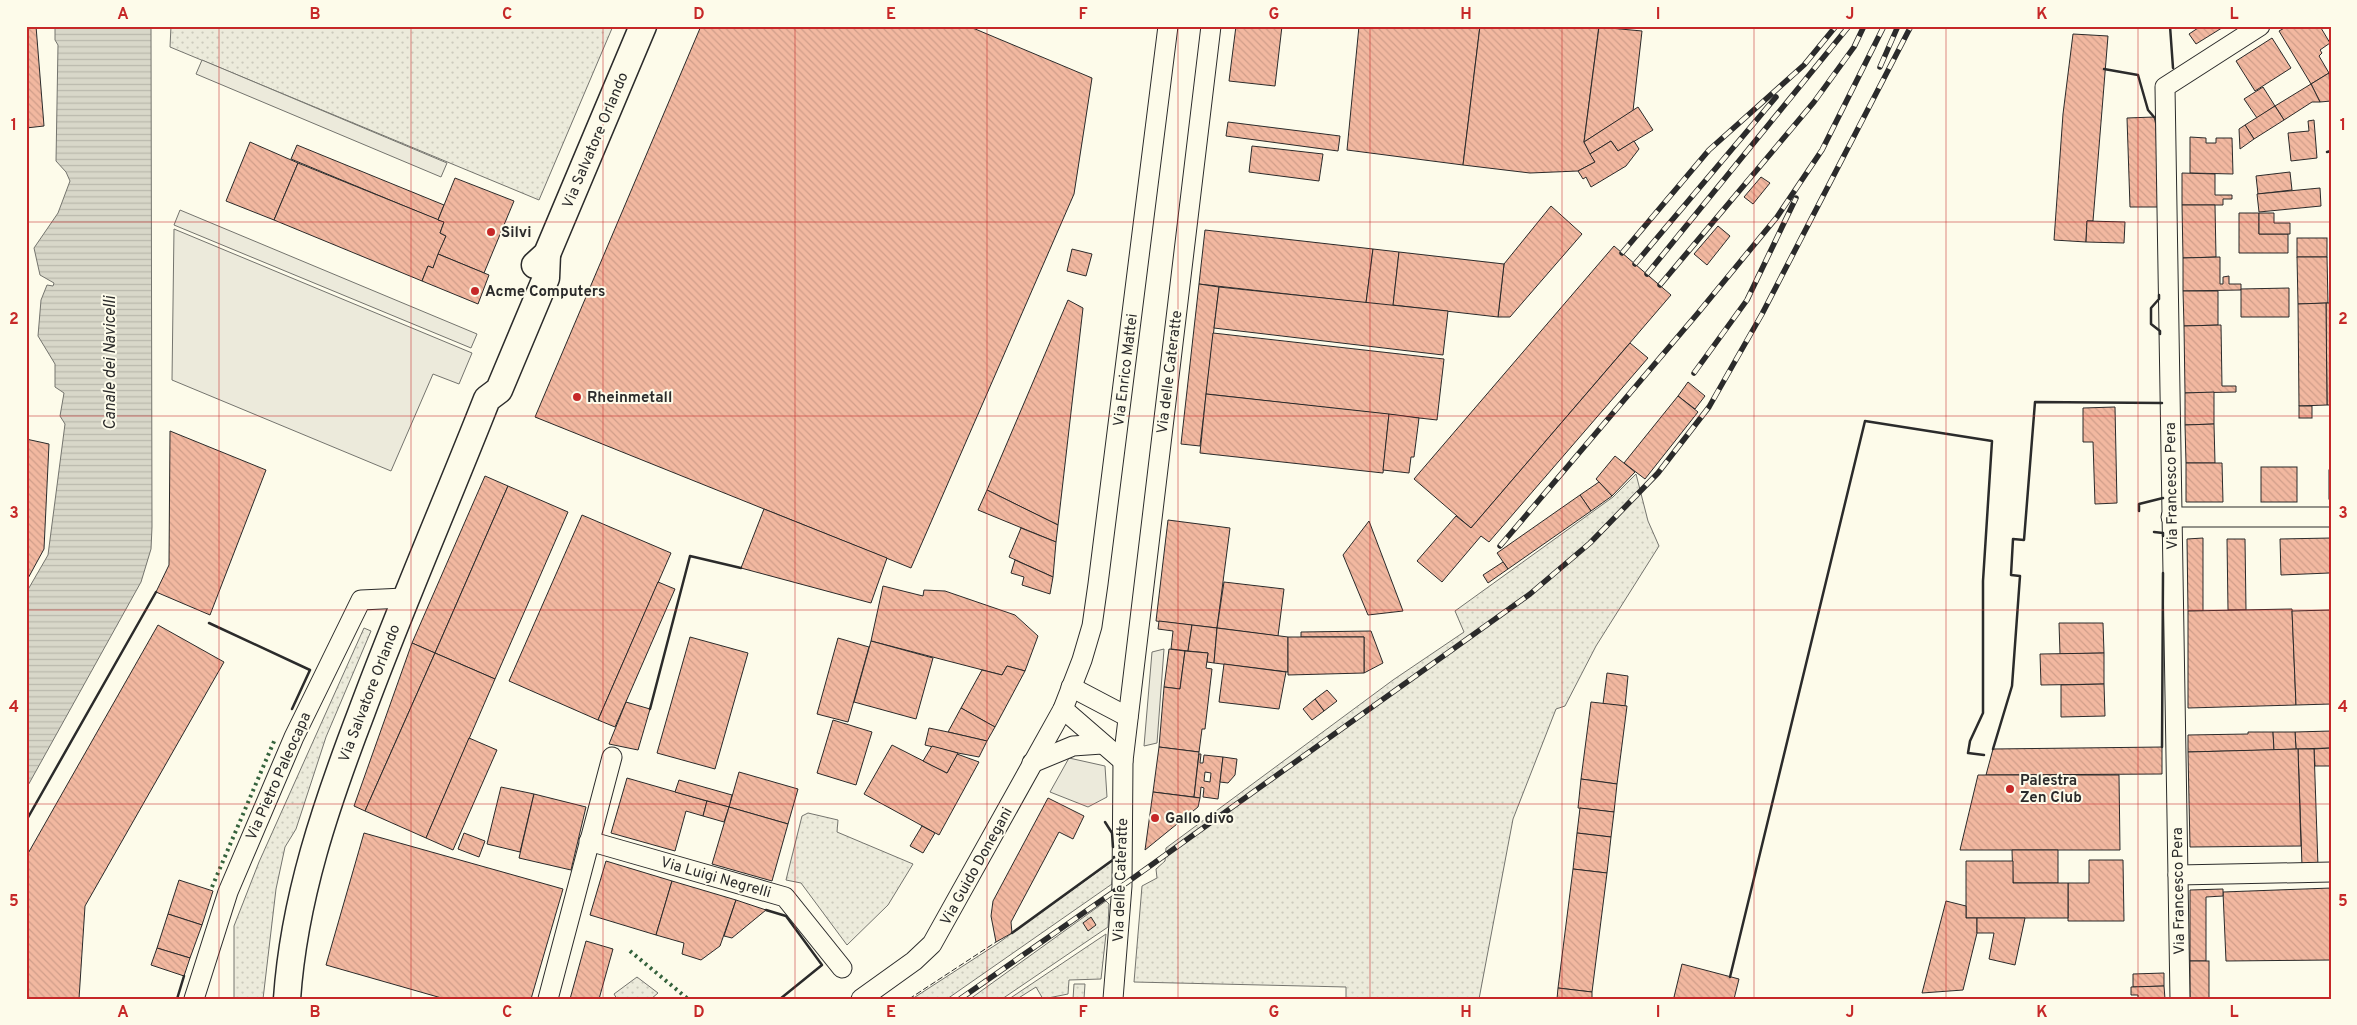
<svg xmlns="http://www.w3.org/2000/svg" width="2357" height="1025" font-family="Overpass,sans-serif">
<defs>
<pattern id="grass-dots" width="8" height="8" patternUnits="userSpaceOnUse" patternTransform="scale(1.25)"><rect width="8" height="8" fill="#ecebdb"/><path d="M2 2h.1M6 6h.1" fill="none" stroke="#cbcabc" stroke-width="1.8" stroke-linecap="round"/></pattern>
<pattern id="water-rules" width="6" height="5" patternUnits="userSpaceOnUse" patternTransform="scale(1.25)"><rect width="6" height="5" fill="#d8d7c9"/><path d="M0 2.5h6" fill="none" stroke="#bab9ad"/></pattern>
<pattern id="building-back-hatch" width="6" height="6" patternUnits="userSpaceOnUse" patternTransform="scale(1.25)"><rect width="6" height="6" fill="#f2b8a0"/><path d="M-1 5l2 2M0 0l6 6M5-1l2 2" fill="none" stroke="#d09e8a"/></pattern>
</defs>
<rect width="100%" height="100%" fill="#fdfbea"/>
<g fill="url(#grass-dots)" stroke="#74746e">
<path d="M171 26H613L539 200 170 47Z"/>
<path d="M1636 474 1648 521 1659 546 1596 646 1565 706 1556 709 1513 819 1479 999H1346V987L1134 982 1142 886 1157 878 1156 869 1165 861 1166 848 1393 680 1464 632 1455 611 1613 497Z"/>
<path d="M364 628 371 631 326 737 296 829 285 847 276 889 263 999H234V926L259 862Z"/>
<path d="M808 813 838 820 837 832 913 864 888 905 847 945 801 883 786 880 802 816Z"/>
<path d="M1114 860 1112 884 947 999H912L997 944Z"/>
<path d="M1106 901 1109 904 1108 927 1002 999H970Z"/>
<path d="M1106 934 1101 979 1069 980 1068 994 1043 999 1036 987 1017 999H1009Z"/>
<path d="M637 977 658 993 651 999H617L614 994Z"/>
<path d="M1074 984H1085L1084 999H1073Z"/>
</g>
<g fill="#eceadb" stroke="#74746e">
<path d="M202 60 447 163 441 177 196 74Z"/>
<path d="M180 210 477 334 471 348 174 225Z"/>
<path d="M174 229 472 353 459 384 433 374 391 471 172 380Z"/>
<path d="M1164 649 1157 743 1144 746 1152 652Z"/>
<path d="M1069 758 1105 766 1107 797 1088 807 1050 792Z"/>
</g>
<path fill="url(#water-rules)" stroke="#74746e" d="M55 26H151L152 527 151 549 141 582 26 789V593L48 555 65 424 60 416 64 393 55 387V364L38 336 41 300 47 285 53 286 54 283 40 275 34 248 58 213 70 181 66 172 56 161 58 45 55 40Z"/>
<g fill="url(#building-back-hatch)" stroke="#2b2b2b" fill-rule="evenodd">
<path d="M26 26H36L44 126 26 128Z"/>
<path d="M701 26H968L1092 78 1074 194 911 568 535 417Z"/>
<path d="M1236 26H1282L1275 86 1229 81Z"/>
<path d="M1359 26H1480L1463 165 1347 150Z"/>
<path d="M1480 26H1599L1584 142 1595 162 1578 171 1530 173 1463 165Z"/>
<path d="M2201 26H2225L2196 44 2189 34Z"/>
<path d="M2288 26H2324L2321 28 2330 43 2320 50 2322 53 2319 56 2329 73 2311 84 2279 31Z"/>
<path d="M1599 27 1642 31 1633 111 1584 142Z"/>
<path d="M2073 34 2108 36 2093 221H2087L2086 242 2054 240 2063 114Z"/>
<path d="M2272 38 2291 68 2255 91 2236 61Z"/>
<path d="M2329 73 2331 101 2320 102 2311 84Z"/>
<path d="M2311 84 2320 102H2312L2284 120 2275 106Z"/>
<path d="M2263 87 2275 106 2257 118 2244 99Z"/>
<path d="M2275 106 2284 120 2254 139 2245 125Z"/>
<path d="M1638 107 1653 130 1618 151 1611 141 1590 154 1584 142Z"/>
<path d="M2154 117 2156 125 2158 207H2130L2127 118Z"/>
<path d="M2314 120 2317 158 2291 161 2288 133 2309 131 2308 121Z"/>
<path d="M1228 122 1340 136 1338 151 1226 136Z"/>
<path d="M2245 125 2254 139 2240 149 2239 129Z"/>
<path d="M2190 137 2206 138V143H2216V138H2232L2233 174 2190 173Z"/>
<path d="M1611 141 1618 151 1634 141 1639 149 1626 166 1591 187 1586 177 1583 179 1578 171 1595 162 1590 154Z"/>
<path d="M250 142 298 163 274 220 226 201Z"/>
<path d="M297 145 444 205 438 220 291 159Z"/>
<path d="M1252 146 1323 154 1319 181 1249 172Z"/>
<path d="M298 163 444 222 440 233 446 236 433 268 428 266 422 281 274 220Z"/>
<path d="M2290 172 2292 190 2258 194 2256 176Z"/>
<path d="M2182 173 2215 174V195H2232V199H2223V205H2182Z"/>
<path d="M1761 177 1770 183 1753 204 1744 197Z"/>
<path d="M455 178 514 201 484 273 438 254 446 236 440 233 444 222 438 220Z"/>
<path d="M2320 188 2321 206 2259 212 2257 194Z"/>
<path d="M2182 205H2215L2216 257 2183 258Z"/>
<path d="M1551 206 1582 234 1510 317H1498L1504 264Z"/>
<path d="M2239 213H2259V234H2288V253H2239Z"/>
<path d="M2259 213H2274V223H2290V234H2259Z"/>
<path d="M2087 221 2125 222 2124 243 2086 242Z"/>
<path d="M1718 226 1730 236 1707 265 1694 254Z"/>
<path d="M1205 230 1373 249 1366 303 1199 284Z"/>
<rect x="2297" y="238" width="30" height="19"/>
<path d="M1614 246 1671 295 1471 528 1414 479Z"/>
<path d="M1072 249 1092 254 1086 276 1067 271Z"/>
<path d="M1373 249 1399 252 1393 307 1366 303Z"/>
<path d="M1399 252 1504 264 1498 317 1393 305Z"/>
<path d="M438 254 489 275 478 304 422 281 428 266 433 268Z"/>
<path d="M2220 257V284H2223V277L2229 276V284H2241V290L2183 291V258Z"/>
<path d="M2297 257H2327L2328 303 2298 304Z"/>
<path d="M1199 284 1219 287 1200 446 1181 444Z"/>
<path d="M1219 287 1448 311 1443 355 1214 328Z"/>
<path d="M2289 288V317H2241V289Z"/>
<path d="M2183 291H2218V325L2184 326Z"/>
<path d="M1068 300 1083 308 1058 525 987 490Z"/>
<path d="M2326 303H2331V405H2327Z"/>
<path d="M2326 303 2327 405 2299 406 2298 304Z"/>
<path d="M2221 325 2222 386H2236V392L2185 393 2184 326Z"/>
<path d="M1213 333 1444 359 1437 420 1206 394Z"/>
<path d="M1630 343 1648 358 1489 542 1481 536 1442 582 1417 561 1456 516 1471 528Z"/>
<path d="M1688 382 1705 396 1695 409 1678 396Z"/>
<path d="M2214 392V424L2185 425V393Z"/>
<path d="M1206 394 1389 414 1383 473 1200 453Z"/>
<path d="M1678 396 1698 412 1645 479 1624 463Z"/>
<rect x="2299" y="406" width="13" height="12"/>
<path d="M2115 407 2117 503 2095 504 2093 442H2083V408Z"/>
<path d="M1389 414 1419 418 1414 457H1411L1409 473 1383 470Z"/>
<path d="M2214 424 2215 463H2186L2185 425Z"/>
<path d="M170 431 266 470 210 615 156 592 169 565Z"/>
<path d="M26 439 49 444 44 549 26 582Z"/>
<path d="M1615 456 1635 472 1612 496 1596 479Z"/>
<path d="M2186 463H2222L2223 502H2186Z"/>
<rect x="2261" y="467" width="36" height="35"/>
<rect x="2329" y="470" width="2" height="29"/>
<path d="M485 476 508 486 435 653 412 643Z"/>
<path d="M1599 482 1612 496 1591 511 1580 495Z"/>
<path d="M508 486 568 512 495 679 435 653Z"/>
<path d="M987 490 1058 525 1056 542 978 510Z"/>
<path d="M1580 495 1591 511 1508 569 1497 553Z"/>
<path d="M764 509 887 558 871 603 741 568Z"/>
<path d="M582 515 671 553 598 720 509 681Z"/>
<path d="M1168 520 1230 528 1217 628 1156 621Z"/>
<path d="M1369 521 1403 611 1368 615 1343 555Z"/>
<path d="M1021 528 1056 542 1053 577 1009 557Z"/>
<path d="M2203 538V611H2188L2187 539Z"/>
<path d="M2331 538V572L2329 573 2281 575 2280 539Z"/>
<path d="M2227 539H2245L2246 610H2228Z"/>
<path d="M1015 560 1053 577 1050 594 1022 585 1024 577 1011 573Z"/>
<path d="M1503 562 1508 569 1488 583 1483 575Z"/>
<path d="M658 582 675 589 615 727 598 720Z"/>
<path d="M1224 582 1284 589 1278 636 1217 628Z"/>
<path d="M883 586 923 596 924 590 945 591 1015 615 1038 636 1025 671 1007 666 1002 675 871 641Z"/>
<path d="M2292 609 2296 705 2188 708V611Z"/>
<path d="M2331 610V704L2296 705 2292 611Z"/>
<path d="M1159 621 1192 625 1188 651 1171 649 1173 631 1158 629Z"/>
<path d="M2059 623H2103L2104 653 2060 654Z"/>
<path d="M158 625 224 662 85 906 79 999H26V857Z"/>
<path d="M1192 625 1217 628 1214 663 1207 662 1208 653 1188 651Z"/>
<path d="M1217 628 1288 637V672L1214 663Z"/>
<path d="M1371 631 1383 663 1364 673V637H1301V632Z"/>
<path d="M690 637 748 653 715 769 657 753Z"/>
<path d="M1288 637H1364V673L1288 675Z"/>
<path d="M838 638 869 647 848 722 817 714Z"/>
<path d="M871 641 933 658 916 719 854 702Z"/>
<path d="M412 643 435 653 365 811 354 806Z"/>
<path d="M1169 649 1185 651 1180 689 1164 687Z"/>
<path d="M1185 651 1208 653 1206 668 1212 669 1205 729H1202L1199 752 1159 747 1164 687 1180 689Z"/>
<path d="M435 653 495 679 426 838 365 811Z"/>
<path d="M2104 653V684L2041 685 2040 654Z"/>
<path d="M1224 664 1286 672 1279 709 1219 702Z"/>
<path d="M1007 666 1025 671 995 727 961 708 982 670 1002 675Z"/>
<path d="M1607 673 1628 676 1625 706 1603 704Z"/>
<path d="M2104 684 2105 716 2061 717V685Z"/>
<path d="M1327 690 1337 701 1324 711 1315 699Z"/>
<path d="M1315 699 1324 711 1312 720 1303 709Z"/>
<path d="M626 702 650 709 638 750 609 744Z"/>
<path d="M1591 702 1627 706 1617 784 1581 779Z"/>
<path d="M961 708 995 727 987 741 948 732Z"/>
<path d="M833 720 872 732 856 785 817 773Z"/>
<path d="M929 728 948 732 987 741 979 757 958 753 925 745Z"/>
<path d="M2331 731V748L2296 749 2295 732Z"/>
<path d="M2248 732H2273L2274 750 2188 752V735L2248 734Z"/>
<path d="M2273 732H2295L2296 749 2274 750Z"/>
<path d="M469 738 497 750 453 850 426 838Z"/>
<path d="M892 745 947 773 957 754 979 762 939 835 864 794Z"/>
<path d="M932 746 958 753 947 773 923 761Z"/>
<path d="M1159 747 1199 752 1194 797 1153 792Z"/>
<path d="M2162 747V774L1986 775 1993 749Z"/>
<path d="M2331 748V766H2315L2314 749Z"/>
<path d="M2298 749H2314L2318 866H2302Z"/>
<path d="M2298 749 2301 846 2190 847 2188 752Z"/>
<path d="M1199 754H1201L1200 763H1203L1204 755 1223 757 1218 799 1203 797 1204 788 1201 787 1200 798 1194 797ZM1205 772 1211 773 1210 782 1204 781Z"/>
<path d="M1223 757 1237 759 1235 775 1228 783 1220 782Z"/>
<path d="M739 772 798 789 788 824 729 807Z"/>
<path d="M1978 775H2119L2120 850H1960Z"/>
<path d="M627 778 707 801 703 816 686 811 675 851 611 833Z"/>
<path d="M1581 779 1617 784 1614 812 1578 808Z"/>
<path d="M679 780 732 795 729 807 675 792Z"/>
<path d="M501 787 534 794 520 852 487 844Z"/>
<path d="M1153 792 1200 798 1198 807 1145 850Z"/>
<path d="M534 794 586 807 571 870 519 858Z"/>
<path d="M1048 798 1084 816 1073 839 1059 832 1011 922 1012 933 996 942 991 916 993 901Z"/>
<path d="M707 801 729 807 724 822 703 816Z"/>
<path d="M729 807 788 824 772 881 712 864Z"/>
<path d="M1580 808 1614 812 1611 837 1577 833Z"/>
<path d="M922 826 935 833 923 853 910 846Z"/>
<path d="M364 833 563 889 531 999H445L326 965Z"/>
<path d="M464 833 485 841 479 857 458 849Z"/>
<path d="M1577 833 1611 837 1607 873 1573 869Z"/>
<path d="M2012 850H2058V883H2013Z"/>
<path d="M2089 860H2123L2124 921H2068V883H2089Z"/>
<path d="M606 861 672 881 656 935 590 915Z"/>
<path d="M1966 861H2013V883H2068V918H1966Z"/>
<path d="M1573 869 1607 873 1592 992 1558 988Z"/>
<path d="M179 880 213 891 202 925 168 914Z"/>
<path d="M672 881 736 900 720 946 701 960 682 954 684 943 656 935Z"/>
<path d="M2331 888V960L2226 961 2223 892Z"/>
<path d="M2223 889V896L2206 897V961H2190V890Z"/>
<path d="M736 900 766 910 732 938 724 936Z"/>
<path d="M1946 901 1966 906V918H1977V933L1963 990 1922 993Z"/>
<path d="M168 914 202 925 190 958 157 948Z"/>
<path d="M1091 917 1096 925 1088 931 1083 923Z"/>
<path d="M1977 918H2025L2015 965 1989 959 1994 933H1977Z"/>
<path d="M586 941 613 949 599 999H570Z"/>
<path d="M157 948 190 958 184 976 151 965Z"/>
<rect x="2190" y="961" width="19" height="38"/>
<path d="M1682 964 1739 979 1734 999H1680L1674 997Z"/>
<path d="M2164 973V986L2133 987V974Z"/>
<path d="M2164 986 2165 999H2138V995H2131V987Z"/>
<path d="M1558 988 1592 992V999H1557Z"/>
</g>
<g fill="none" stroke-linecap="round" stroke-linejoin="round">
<defs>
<g id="minor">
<path d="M2171 517H2331"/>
<path d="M1071 687 1128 717"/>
<path d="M1063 709 1123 761"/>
<path d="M1032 763 1073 746 1102 744"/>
<path d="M589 841 785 897 842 968"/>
<path d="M2178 875 2331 872"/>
<path d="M194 999 228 892 294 737 361 600 404 598"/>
<path d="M548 999 612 757"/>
<path d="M861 999 914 961 932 944 1063 709 1082 660 1092 626 1098 584 1168 26"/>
<path d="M1113 999 1122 886 1123 761 1211 26"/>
<path d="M2180 999 2165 87 2260 26"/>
</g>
<g id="secondary">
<path d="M535 265 547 254 643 26"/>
<path d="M287 999C294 898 326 805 362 711 401 606 446 503 487 399L499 390 546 278 547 254"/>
</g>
</defs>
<use href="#minor" stroke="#2b2b2b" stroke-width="21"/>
<use href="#secondary" stroke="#2b2b2b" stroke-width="29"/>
<use href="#minor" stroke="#fdfbea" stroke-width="19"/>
<use href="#secondary" stroke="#fdfbea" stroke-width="26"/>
<defs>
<g id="rail">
<path d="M1880 67 1898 26"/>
<path d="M1622 253 1709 150 1804 65 1836 26"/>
<path d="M1635 264 1776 97"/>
<path d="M1647 274 1849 26"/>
<path d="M1660 285 1814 102 1854 47 1864 26"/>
<path d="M1694 373 1747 300 1796 198"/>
<path d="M1500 546 1698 313 1777 217 1822 150 1884 26"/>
<path d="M960 999 1122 886 1530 594 1590 543 1658 473 1709 407 1762 314 1911 26"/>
</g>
</defs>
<use href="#rail" stroke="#2b2b2b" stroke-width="5.5"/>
<use href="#rail" stroke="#fdfbea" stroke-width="4" stroke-dasharray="11" stroke-linecap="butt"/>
<g stroke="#34623c" stroke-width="4" stroke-dasharray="2.5 4" stroke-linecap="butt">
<path d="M212 887 275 739"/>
<path d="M630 951 688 999"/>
</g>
<path stroke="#2b2b2b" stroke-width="1" stroke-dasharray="6 2.5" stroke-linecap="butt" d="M909 999 996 942"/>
<g stroke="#2b2b2b" stroke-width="2.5">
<path d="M2170 26 2173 68"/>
<path d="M2104 69 2138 75 2148 110 2154 117"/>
<path d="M2327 152 2331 151"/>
<path d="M2159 295V299L2151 308V324L2160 331V334"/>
<path d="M2139 511V504L2163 498"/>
<path d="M2154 532 2163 533V536"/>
<path d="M209 623 310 670 292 709"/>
<path d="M650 709 690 556 741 568"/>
<path d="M2162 747 2163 573"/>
<path d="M1993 749 2012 686 2020 576 2011 575 2013 539 2024 540 2035 402 2162 403"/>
<path d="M26 821 156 592"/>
<path d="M1105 822 1112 833 1113 847"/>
<path d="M766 910 786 916 822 965 780 999"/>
<path d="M1012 933 1114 859V857"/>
<path d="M1730 977 1865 421 1992 441 1983 581V713L1970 741 1968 753 1984 755"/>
<path d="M177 999 184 976"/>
</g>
</g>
<path fill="none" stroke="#c62828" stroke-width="1" stroke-opacity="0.55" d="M219 26V999M411 26V999M603 26V999M795 26V999M987 26V999M1178 26V999M1370 26V999M1562 26V999M1754 26V999M1946 26V999M2138 26V999M26 222H2331M26 416H2331M26 610H2331M26 804H2331"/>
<g fill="#c62828" stroke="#fdfbea" stroke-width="2">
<circle cx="491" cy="232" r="5"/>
<circle cx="475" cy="291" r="5"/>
<circle cx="577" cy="397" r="5"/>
<circle cx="2010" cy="789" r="5"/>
<circle cx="1155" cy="818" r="5"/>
</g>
<g text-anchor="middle" stroke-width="4" stroke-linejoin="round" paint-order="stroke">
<g font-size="15" fill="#2b2b2b" stroke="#fdfbea">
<text transform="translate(595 140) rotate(-67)" y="5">Via Salvatore Orlando</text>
<text transform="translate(1125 370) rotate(-83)" y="5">Via Enrico Mattei</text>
<text transform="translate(1169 372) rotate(-83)" y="5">Via delle Cateratte</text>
<text transform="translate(2171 486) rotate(-91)" y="5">Via Francesco Pera</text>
<text transform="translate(369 693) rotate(-69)" y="5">Via Salvatore Orlando</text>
<text transform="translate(278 776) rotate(-66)" y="5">Via Pietro Paleocapa</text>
<text transform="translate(976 866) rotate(-61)" y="5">Via Guido Donegani</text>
<text transform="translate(716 877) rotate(16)" y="5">Via Luigi Negrelli</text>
<text transform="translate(1120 880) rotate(-88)" y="5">Via delle Cateratte</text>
<text transform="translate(2178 891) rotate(-91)" y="5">Via Francesco Pera</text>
</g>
<g font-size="15" font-weight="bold" fill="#2b2b2b" stroke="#fdfbea" text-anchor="start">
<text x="501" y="237">Silvi</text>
<text x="485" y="296">Acme Computers</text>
<text x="587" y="402">Rheinmetall</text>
<text x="2020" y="785">Palestra<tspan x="2020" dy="17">Zen Club</tspan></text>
<text x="1165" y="823">Gallo divo</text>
</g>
<g font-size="16" font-style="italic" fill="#2b2b2b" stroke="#fdfbea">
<text transform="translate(109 363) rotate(-90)" y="6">Canale dei Navicelli</text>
</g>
</g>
<rect width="2357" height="1025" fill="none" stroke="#fdfbea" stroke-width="55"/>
<rect x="28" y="28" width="2302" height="970" fill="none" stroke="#c62828" stroke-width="2"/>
<g font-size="16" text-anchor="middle" font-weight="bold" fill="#c62828">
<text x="123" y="19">A</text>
<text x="315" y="19">B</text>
<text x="507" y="19">C</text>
<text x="699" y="19">D</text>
<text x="891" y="19">E</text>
<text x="1083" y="19">F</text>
<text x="1274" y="19">G</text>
<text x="1466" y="19">H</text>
<text x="1658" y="19">I</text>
<text x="1850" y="19">J</text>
<text x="2042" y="19">K</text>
<text x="2234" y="19">L</text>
<text x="14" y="130">1</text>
<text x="2343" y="130">1</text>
<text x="14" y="324">2</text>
<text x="2343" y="324">2</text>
<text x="14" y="518">3</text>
<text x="2343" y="518">3</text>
<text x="14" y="712">4</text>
<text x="2343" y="712">4</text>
<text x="14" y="906">5</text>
<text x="2343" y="906">5</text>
<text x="123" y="1017">A</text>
<text x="315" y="1017">B</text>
<text x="507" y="1017">C</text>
<text x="699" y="1017">D</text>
<text x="891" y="1017">E</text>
<text x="1083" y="1017">F</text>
<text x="1274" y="1017">G</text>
<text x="1466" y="1017">H</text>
<text x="1658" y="1017">I</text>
<text x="1850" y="1017">J</text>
<text x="2042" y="1017">K</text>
<text x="2234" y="1017">L</text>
</g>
</svg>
